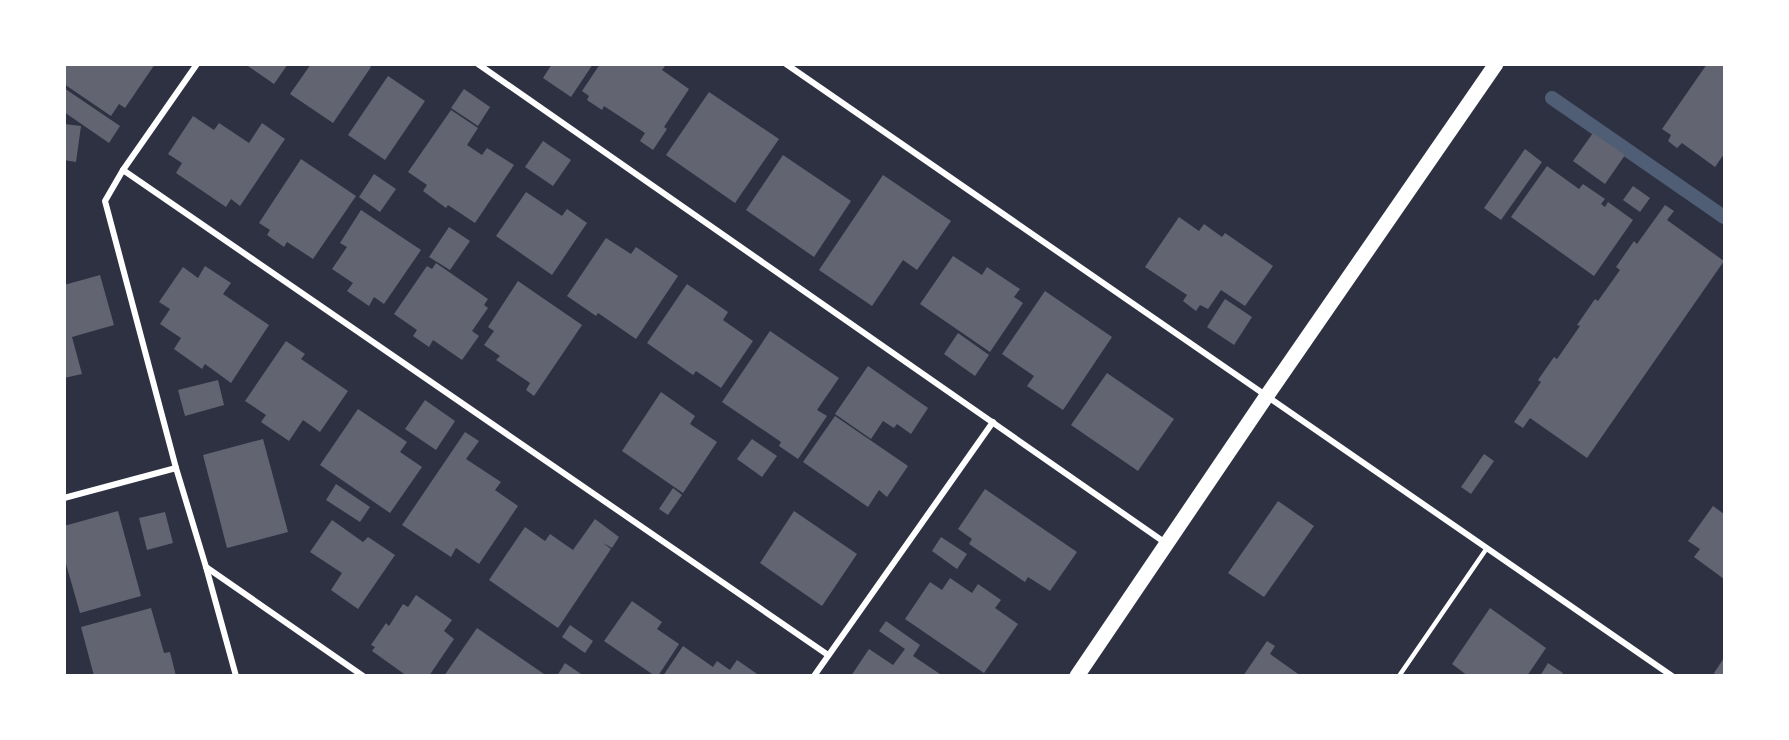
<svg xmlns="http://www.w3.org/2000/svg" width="1789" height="740" font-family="'Alegreya Sans',sans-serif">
<rect width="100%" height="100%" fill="#2d3142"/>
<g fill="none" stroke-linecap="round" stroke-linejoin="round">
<path stroke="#4f5d75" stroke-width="14" d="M1552 98 1724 217"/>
</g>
<g fill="#626471">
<path d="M64 64H155L125 108 119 104 111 116 64 84Z"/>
<path d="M245 64H288L274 84Z"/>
<path d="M311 64H367L371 67 333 123 290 94Z"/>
<path d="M552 64H593L571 97 543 78Z"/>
<path d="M600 64H664L665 66 662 70 689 89 664 127 667 129 653 150 640 141 645 133 604 106 602 110 587 100 589 96 582 91Z"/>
<path d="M1707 64H1724V154L1715 167 1682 143 1677 148 1668 141 1671 135 1662 129Z"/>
<path d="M388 76 425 101 385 160 348 135Z"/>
<path d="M64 88 120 126 109 143 64 112Z"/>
<path d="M464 89 490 107 478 126 451 108Z"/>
<path d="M709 92 779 139 735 203 666 155Z"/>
<path d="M451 110 478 128 467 145 482 155 487 148 514 165 475 223 448 205 446 208 423 191 427 185 408 172Z"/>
<path d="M193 116 214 130 219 123 249 143 262 123 285 139 240 206 231 199 226 207 176 173 182 163 168 154Z"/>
<path d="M64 124 81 126 76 162 64 160Z"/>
<path d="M1593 133 1625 155 1605 184 1573 161Z"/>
<path d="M543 141 571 160 553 186 525 167Z"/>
<path d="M1525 149 1542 162 1501 220 1484 208Z"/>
<path d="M783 155 851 201 814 257 746 210Z"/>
<path d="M301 159 356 196 313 259 287 242 284 247 267 235 270 230 259 223Z"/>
<path d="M1547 166 1579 189 1583 184 1605 199 1601 204 1605 207 1608 202 1633 220 1594 276 1511 217Z"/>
<path d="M374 174 396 189 380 212 359 197Z"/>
<path d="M883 175 951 221 917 270 903 260 872 306 819 270Z"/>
<path d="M1633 186 1650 198 1640 212 1623 200Z"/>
<path d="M526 192 562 216 567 209 587 223 552 275 496 236Z"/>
<path d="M1665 205 1674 211 1667 220 1724 261 1587 458 1530 418 1523 428 1514 422 1541 382 1538 380 1554 357 1557 359 1580 326 1577 325 1595 299 1598 301 1620 270 1616 267 1634 241 1637 244Z"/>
<path d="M361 210 421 250 384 304 374 297 369 306 347 291 353 283 332 269 347 247 340 243Z"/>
<path d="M1179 217 1199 231 1204 224 1222 237 1225 233 1273 266 1245 306 1221 290 1208 309 1200 305 1196 311 1183 301 1187 295 1145 267Z"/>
<path d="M449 227 470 241 450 270 429 257Z"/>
<path d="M606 238 631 254 636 247 678 276 636 339 598 313 596 316 567 296Z"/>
<path d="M953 256 982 275 987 267 1020 289 1014 297 1023 303 990 352 920 304Z"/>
<path d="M436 263 488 299 484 305 488 308 472 331 479 336 462 360 433 340 429 347 413 336 417 330 394 314 427 266 432 269Z"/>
<path d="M205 266 231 283 223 294 269 325 231 383 205 364 202 369 174 349 181 338 160 324 170 309 159 302 183 267 198 278Z"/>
<path d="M100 275 114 325 72 337 82 374 64 378V285Z"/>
<path d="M518 281 582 325 534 396 526 390 530 383 496 360 500 356 484 345 494 331 488 327Z"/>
<path d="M687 284 728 312 723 320 753 341 721 388 696 371 693 375 647 343Z"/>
<path d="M1045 291 1112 337 1063 410 1027 386 1034 376 1002 354Z"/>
<path d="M1225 299 1252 317 1234 345 1207 327Z"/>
<path d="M770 331 839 378 817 410 827 416 798 459 779 446 781 442 722 402Z"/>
<path d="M958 333 989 355 975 376 944 354Z"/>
<path d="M286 341 305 354 301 359 348 391 320 432 303 420 289 441 261 422 266 415 245 401Z"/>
<path d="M868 366 928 408 911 434 897 424 894 428 883 421 871 439 835 414Z"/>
<path d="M1107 373 1174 419 1138 471 1071 425Z"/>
<path d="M218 380 224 405 185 416 178 390Z"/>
<path d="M661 392 695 416 690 424 717 442 683 493 622 451Z"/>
<path d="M425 400 455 421 436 450 405 429Z"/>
<path d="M358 409 407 442 400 452 422 467 390 513 320 465Z"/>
<path d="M835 416 908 466 887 497 879 490 868 507 803 462Z"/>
<path d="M465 432 479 441 466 459 501 482 495 490 518 506 479 564 456 548 451 557 402 525Z"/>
<path d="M263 439 288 532 227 548 203 455Z"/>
<path d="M752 439 777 456 762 477 737 459Z"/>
<path d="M1484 454 1494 461 1471 494 1461 487Z"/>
<path d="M336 484 370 507 360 522 326 500Z"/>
<path d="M673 488 682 495 668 515 659 509Z"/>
<path d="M985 489 1077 552 1050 591 1028 577 1025 582 969 544 972 539 958 529Z"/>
<path d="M1278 501 1314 526 1264 597 1228 573Z"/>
<path d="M1713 506 1724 514V579L1694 557 1700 549 1688 541Z"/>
<path d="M118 511 141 596 80 613 64 557V526Z"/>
<path d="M794 511 857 554 822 606 760 563Z"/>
<path d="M165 512 173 543 147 550 139 518Z"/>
<path d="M595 519 619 537 612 548 603 543 611 549 558 628 489 580 525 527 545 541 550 534 573 550Z"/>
<path d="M332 520 363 542 368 537 395 555 358 609 331 590 342 573 310 552Z"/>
<path d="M941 537 967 554 957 569 932 551Z"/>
<path d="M950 578 972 593 978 584 1001 600 995 608 1018 624 984 673 905 619 930 582 942 590Z"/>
<path d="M416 595 452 620 444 631 454 639 429 676H407L372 651 375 647 371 645 386 623 389 626 403 604 408 607Z"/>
<path d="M632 601 662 622 657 629 679 644 658 676H655L604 641Z"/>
<path d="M151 608 164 653 170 652 176 676H94L81 627Z"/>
<path d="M1490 608 1546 648 1527 676H1468L1452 664Z"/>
<path d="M886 621 920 645 913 656 943 676H851L869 649 893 665 905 649 879 631Z"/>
<path d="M570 625 593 641 585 653 562 637Z"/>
<path d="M477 628 544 674 543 676H444Z"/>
<path d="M1267 641 1275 646 1270 654 1301 676H1243Z"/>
<path d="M683 646 713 667 717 661 730 670 737 660 760 676H663Z"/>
<path d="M1724 658V676H1717L1714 673Z"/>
<path d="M565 663 584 676H557Z"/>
<path d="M1548 663 1563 673 1561 676H1540Z"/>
</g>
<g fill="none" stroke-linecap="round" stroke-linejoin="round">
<path stroke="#fff" stroke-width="4.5" d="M1399 676 1487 548"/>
<g stroke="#fff" stroke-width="6">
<path d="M197 64 123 170 105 201 176 468 206 567 236 676"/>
<path d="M478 64 1167 544"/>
<path d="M786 64 1672 676"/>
<path d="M123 170 828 655"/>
<path d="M64 498 176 468"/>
<path d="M206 567 363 676"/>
<path d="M814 676 993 422"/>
</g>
<path stroke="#fff" stroke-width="15" d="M1077 676 1266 397 1496 64"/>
</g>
<rect width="1789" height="740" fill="none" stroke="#ffffff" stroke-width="132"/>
</svg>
